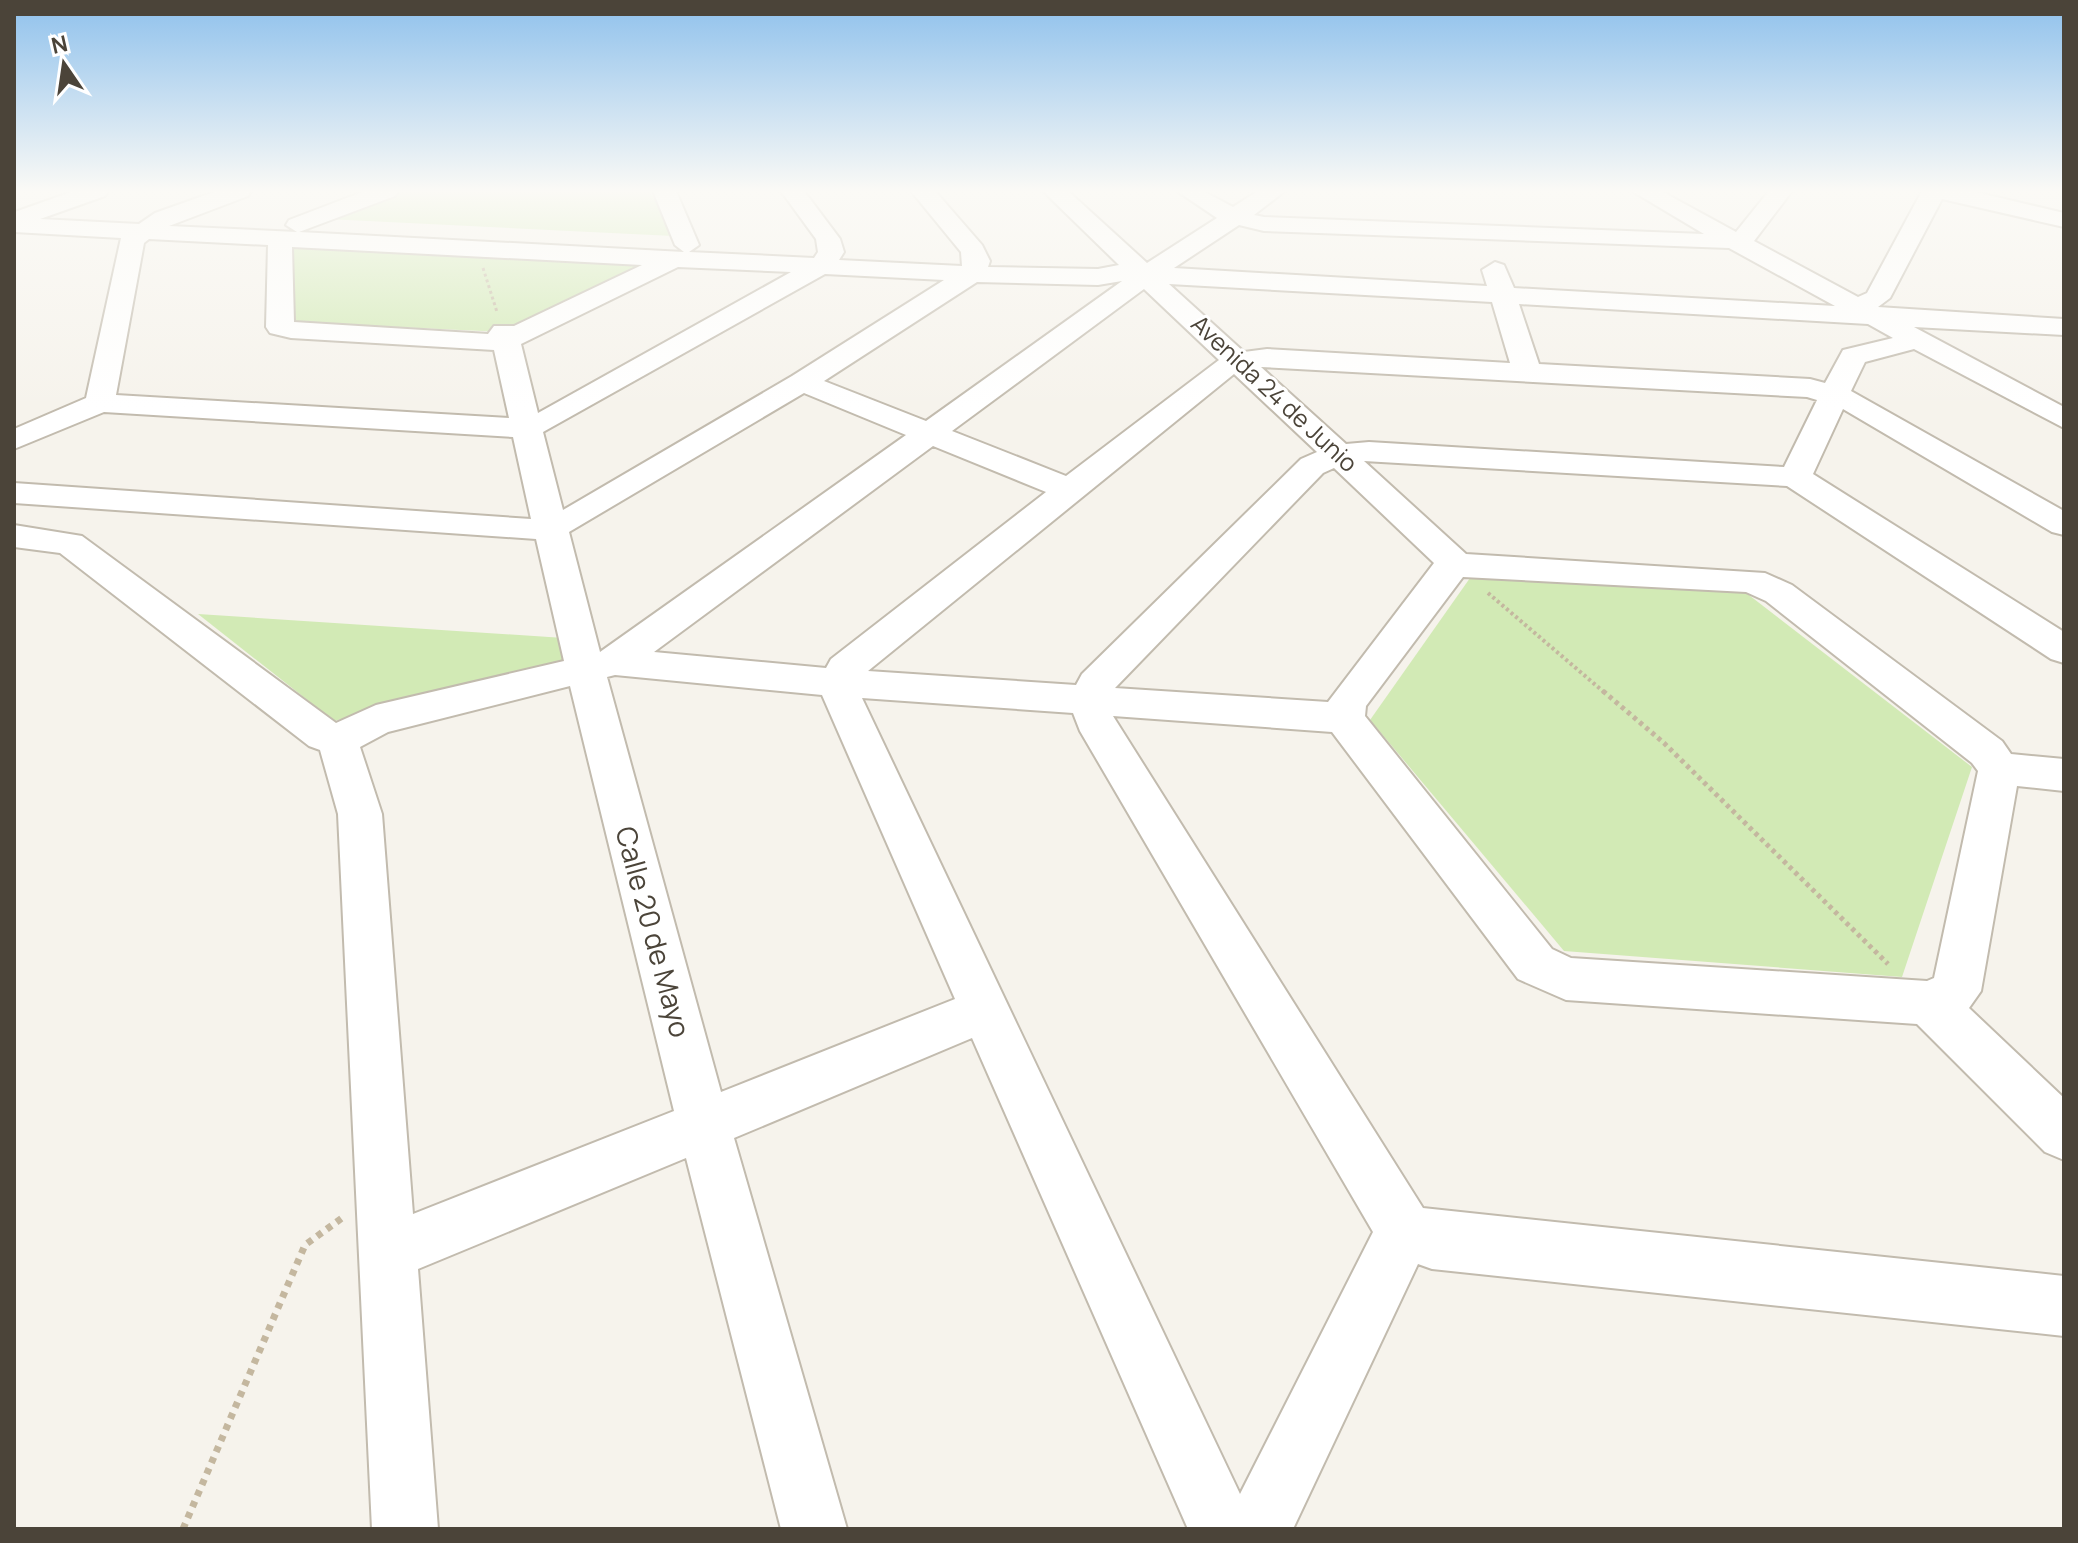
<svg xmlns="http://www.w3.org/2000/svg" width="2078" height="1543" font-family="Manrope,sans-serif">
<rect width="100%" height="100%" fill="#f6f3ec"/>
<g fill="#d2eab5">
<path d="M399 191H650L673 236 327 219Z"/>
<path d="M288 246 658 263 503 332 291 322Z"/>
<path d="M1470 578 1745 592 1972 767 1902 977 1564 951 1370 720Z"/>
<path d="M198 614 564 638 570 660 334 721Z"/>
</g>
<g fill="none" stroke-linecap="round" stroke-linejoin="round">
<defs>
<path id="minor" d="M74 191H108L105 196 40 219 139 224 155 213 217 191H251L248 196 169 226 297 232 286 225 289 220 365 191H398L395 196 299 232 684 252 675 245 653 191H676L699 245 689 252 814 258 818 252 816 239 781 191H804L840 239 844 252 839 260 962 266 961 252 911 191H935L982 245 990 261 988 267 1098 269 1119 265 1043 191H1068L1147 263 1217 218 1177 191H1203L1233 207 1258 191H1285L1254 215 1264 217 1704 234 1632 191H1661L1736 232 1769 191H1792L1754 241 1858 297 1867 293 1922 191H1971L2064 213V227L1942 199 1890 298 1878 307 2064 319V335L1914 327 2064 407V428L1914 349 1865 362 1851 391 2064 511V535L2052 532 1843 409 1813 474 2064 632V663L2051 659 1787 486 1364 461 1466 554 1765 573 1792 585 2002 741 2011 754 2064 759V791L2017 786 1981 991 1969 1008 2064 1098V1160L2045 1152 1917 1024 1566 1000 1518 979 1332 732 1113 716 1423 1208 2064 1276V1336L1432 1269 1418 1264 1293 1529H1188L972 1038 734 1138 847 1529H781L686 1158 418 1269 438 1529H372L338 814 320 750 309 746 60 553 14 547V525L82 536 336 723 376 705 564 661 536 539 14 503V483L531 519 513 437 104 412 14 449V429L86 398 121 238 14 232 15 212ZM1239 225 1264 231 1729 248 1835 306 1514 288 1504 265 1495 262 1482 270 1487 286 1174 268ZM149 239 268 245 266 327 270 333 291 338 494 350 509 418 116 395 144 243ZM292 247 642 265 514 326H494L488 334 294 322ZM678 267 791 272 538 413 521 344ZM825 274 944 280 792 376 563 510 543 432ZM1122 281 926 421 824 381 977 282 1098 285ZM1169 284 1492 302 1510 363 1267 349 1244 352ZM1144 289 1219 360 1066 476 952 431ZM1519 304 1868 324 1893 338 1843 350 1825 383 1810 379 1539 364ZM1261 367 1807 397 1817 400 1784 467 1369 442 1346 444ZM1234 374 1317 452 1301 459 1082 674 1076 685 868 671ZM804 393 906 435 600 652 569 532ZM933 446 1046 492 831 659 826 668 654 652ZM1334 468 1434 563 1328 702 1115 688 1323 473ZM1463 577 1746 592 1766 601 1972 763 1978 771 1934 978 1927 981 1571 958 1552 949 1365 716 1366 706ZM615 675 822 695 955 999 721 1092 607 677ZM570 686 674 1111 413 1214 382 814 360 747 388 732ZM862 698 1073 713 1080 731 1373 1232 1240 1494Z"/>
</defs>
<use href="#minor" stroke="#c2bbae" stroke-width="4"/>
<path stroke="#c4b79f" stroke-width="3" stroke-dasharray="3 3" stroke-linecap="butt" d="M483 268 497 312"/>
<path stroke="#c4b79f" stroke-width="4" stroke-dasharray="3 3" stroke-linecap="butt" d="M1488 593 1605 693"/>
<path stroke="#c4b79f" stroke-width="5" stroke-dasharray="4 4" stroke-linecap="butt" d="M1603 691 1664 743 1888 964"/>
<path stroke="#c4b79f" stroke-width="7" stroke-dasharray="6 6" stroke-linecap="butt" d="M183 1529 305 1245 342 1218"/>
<use href="#minor" fill="#fff" fill-rule="evenodd"/>
</g>
<linearGradient id="sky" x2="0" y2="1"><stop stop-color="#8fc1ec"/><stop offset="0.47" stop-color="#fbfaf6"/><stop offset="1" stop-color="#fbfaf6" stop-opacity="0"/></linearGradient>
<rect width="2078" height="407" fill="url(#sky)"/>
<g text-anchor="middle" stroke-width="6" stroke-linejoin="round" paint-order="stroke">
<g font-size="24" fill="#4b4439" stroke="#fff">
<text transform="translate(1274 394) rotate(43)" y="8">Avenida 24 de Junio</text>
</g>
<g font-size="28" fill="#4b4439" stroke="#fff">
<text transform="translate(653 932) rotate(75)" y="10">Calle 20 de Mayo</text>
</g>
</g>
<rect width="2078" height="1543" fill="none" stroke="#4b4439" stroke-width="32"/>
<g transform="translate(64 64) rotate(347)" stroke="#ffffff" stroke-width="6" paint-order="stroke">
<path d="M0-6L14 30L0 20L-14 30Z" fill="#4b4439"/>
<text y="-12" font-size="22" font-weight="bold" text-anchor="middle" fill="#4b4439">N</text>
</g>
</svg>
